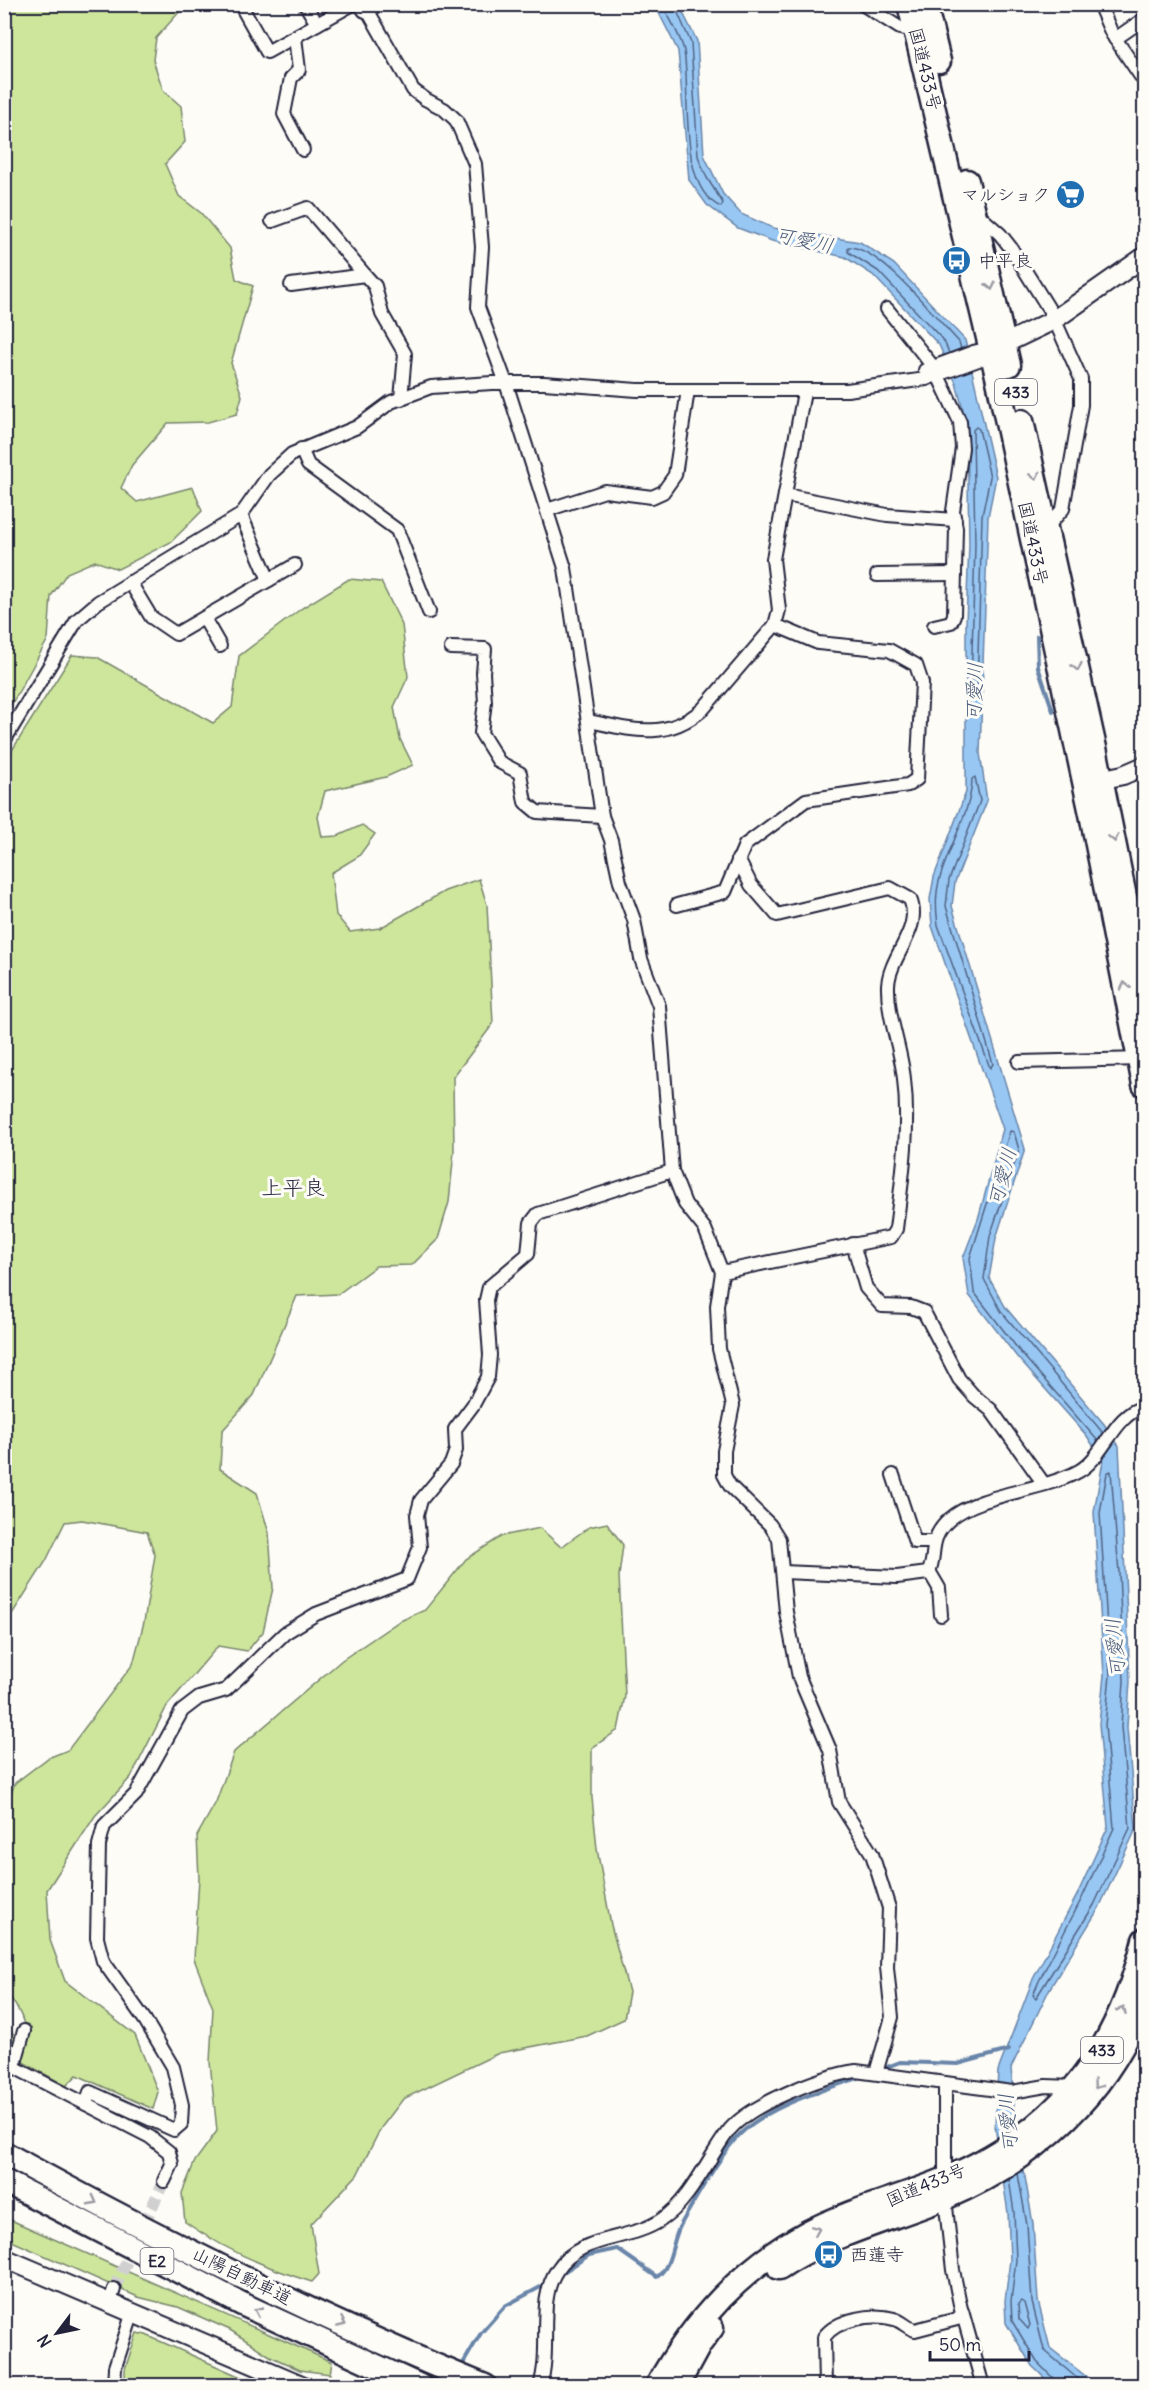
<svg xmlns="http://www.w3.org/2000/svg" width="1149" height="2390" font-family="Delius,'Klee One',sans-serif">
<rect width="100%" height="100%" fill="#fdfcf7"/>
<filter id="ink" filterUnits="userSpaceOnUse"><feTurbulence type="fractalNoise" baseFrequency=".0167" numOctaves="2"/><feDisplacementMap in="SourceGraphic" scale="12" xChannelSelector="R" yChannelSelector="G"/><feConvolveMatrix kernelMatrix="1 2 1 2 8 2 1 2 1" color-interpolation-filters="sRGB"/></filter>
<g filter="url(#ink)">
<g fill="#cde69c" stroke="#78846c" stroke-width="1.5">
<path d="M14 4 182 5V9L156 38 153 60 163 90 181 106 185 142 165 164 179 196 201 213 230 248 236 279 253 286 231 363 242 396 237 414 208 422 168 423 132 465 121 488 137 502 193 487 202 511 171 542 118 569 95 561 67 573 51 596 48 639 5 716 4 33Z"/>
<path d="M349 579 381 582 402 625 408 677 394 707 400 739 413 765 386 777 325 791 318 817 322 837 338 836 362 825 375 834 359 856 331 873 336 915 350 932 380 928 445 891 479 879 487 905 493 1024 453 1077 454 1151 449 1202 438 1239 412 1265 376 1266 338 1294 297 1296 254 1395 222 1431 220 1469 257 1493 269 1533 273 1588 263 1632 247 1651 218 1646 167 1706 131 1777 95 1816 47 1890 50 1940 65 1981 135 2035 158 2092 153 2109 77 2075 66 2086 23 2062C28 2029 26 2016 5 1991V1809L15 1783 48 1758 68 1750 133 1664 144 1622 155 1555 147 1532 82 1520 65 1522 46 1561 5 1625 4 763 72 655 97 657 213 723 232 707 239 656 302 608Z"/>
<path d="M607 1523 623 1545 619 1576 625 1696 618 1730 592 1748V1798L597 1849 611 1925 629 1992 624 2019 587 2036 499 2053 403 2099 381 2128 357 2175 311 2224 319 2274 312 2282C266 2268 225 2250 185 2222L182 2193 195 2161 217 2131 210 2062 213 2008 194 1959 199 1878 197 1836 216 1802 234 1752 342 1660 398 1622 425 1610 466 1559 502 1536 540 1528 561 1547 589 1527Z"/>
<path d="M4 2027 17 2036 10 2057 5 2056Z"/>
<path d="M4 2217 332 2362 330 2374 300 2370 270 2356 230 2330 178 2307 138 2297 5 2238Z"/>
<path d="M137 2333 146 2335 259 2385H125V2369Z"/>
</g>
<path fill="#98c7f3" stroke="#6985a9" stroke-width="1.5" d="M655 5H679L697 41 704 155 723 194 741 214 773 228 860 242 894 264 965 340 996 477 988 517 980 753 987 801 955 882 952 906 1025 1149 996 1238 989 1278 1006 1308 1104 1424 1119 1446 1130 1681 1127 1727 1136 1829 1099 1908 1050 1988 1011 2068 1015 2118 1033 2224 1038 2301 1050 2348 1088 2378 1093 2385H1052L1032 2366 1006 2323 1005 2301 1010 2260 1008 2213 995 2126 998 2071 1033 1979 1077 1895 1108 1827 1099 1724 1104 1675 1094 1512 1103 1461 1087 1436 1017 1357 969 1295 963 1258 978 1219 1003 1129 932 926 930 899 934 877 966 792V623L969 544 967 424 956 383 939 345 873 275 845 257 772 241 738 228 707 205 689 180 678 51Z"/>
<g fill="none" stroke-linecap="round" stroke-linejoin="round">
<g stroke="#516485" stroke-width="1.5">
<path d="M662 4C669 18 681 36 684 51 691 91 677 189 721 207L723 203 707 178 698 156 691 43 674 4"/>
<path d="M949 353 944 341 878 271 848 252V247C878 245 938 320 959 342L961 349"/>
<path d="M976 427 979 429 990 477 982 516 977 690 974 692 971 689 975 544 973 430Z"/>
<path d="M975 777 980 801 949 880 946 906 993 1064 990 1068 938 925C936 909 935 894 940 878 949 845 971 813 972 779Z"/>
<path d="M1098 1441 1021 1353 974 1292 970 1258 1010 1131 1014 1132 1019 1150 990 1236 984 1279 1001 1311 1103 1433"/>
<path d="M1111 1471 1119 1573 1124 1681 1121 1727 1130 1828 1094 1905 1036 1998 1033 1995 1039 1981 1082 1898 1114 1828 1105 1725 1110 1675 1100 1513 1107 1473Z"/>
<path d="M1018 2174 1027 2225 1032 2302 1044 2350 1086 2386"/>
<path d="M1009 2179 1014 2212 1016 2260 1011 2301 1012 2321 1037 2362 1054 2379 1055 2386"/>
<path d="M1021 2301 1024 2303 1030 2325 1028 2329 1019 2319 1018 2304Z"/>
</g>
<g stroke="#6985a9" stroke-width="4">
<path d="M1037 636 1038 667 1053 711"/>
<path d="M879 2070 900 2062 958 2064 1009 2050"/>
<path d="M559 2275 589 2255 617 2249 657 2277C673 2265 671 2242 681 2224 694 2201 721 2153 739 2135 771 2104 822 2091 863 2076"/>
<path d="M461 2367 481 2333 505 2306 546 2284"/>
</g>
<path stroke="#d1d0d1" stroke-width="12" stroke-dasharray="12 6" stroke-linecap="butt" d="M114 2289 164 2181"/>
<defs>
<g id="street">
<path d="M240 4 267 52 353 4"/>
<path d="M305 4 317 24"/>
<path d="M364 4 413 90 425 99 444 109 456 120 475 164 482 247 478 307 506 383 565 568 602 816 611 840 620 882 634 920 641 959 659 1006 672 1171 685 1204 705 1229 722 1272 717 1306 719 1349 733 1405 724 1451V1475L730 1486 770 1525 779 1539 786 1612 799 1677 830 1750 839 1802 872 1854 889 1908 887 1967 892 2017 876 2073"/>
<path d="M862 4 900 28 919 32"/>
<path d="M1099 4 1112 34 1144 81"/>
<path d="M295 37 299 70 291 78 284 114 303 150"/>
<path d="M1115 39 1144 19"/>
<path d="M975 212 1000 234 1011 248 1052 314 1081 379V405L1063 509 1046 528"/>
<path d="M272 221 308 208 365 275"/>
<path d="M291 285 365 275 375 286 382 314 405 354 401 399"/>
<path d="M887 309 935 369 960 422 962 448 953 511 956 528 954 615 951 622 934 626"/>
<path d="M925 370 973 352 994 347"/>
<path d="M301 449 308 465 397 530 429 612"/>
<path d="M785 495 887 515 955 520"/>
<path d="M547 510 605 491 652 497 663 492 675 475 688 390"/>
<path d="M241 515 269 580"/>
<path d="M877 575 955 574"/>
<path d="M130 582 151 617 176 634 295 565"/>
<path d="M204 618 220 646"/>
<path d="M451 648 485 649 483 673 485 702 481 733 499 762 520 773 525 802 537 812 602 816"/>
<path d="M589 721C632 730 666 741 703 709L775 625 779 610 773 559 804 392"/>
<path d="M4 741 77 620 98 602 241 515 269 475 292 454 357 427 391 402 431 387 492 383H544L637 390H847L926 379 981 359 993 350"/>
<path d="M677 905 725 892 745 845 806 800 908 785 917 779 922 683 916 665 889 650 818 643 775 625"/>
<path d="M1019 1062 1143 1059"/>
<path d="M853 1244 866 1288 882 1306 911 1307 924 1312 959 1379 974 1396 991 1410 1044 1484"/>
<path d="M722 1272 891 1237 896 1229C902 1179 910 1129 904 1079 901 1048 887 1016 888 985 890 955 923 929 910 899L890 888 777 915 751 885 738 859"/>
<path d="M893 1475 915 1542H934"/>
<path d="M929 1571 939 1588 941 1615"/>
<path d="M783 1572 897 1577 928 1573C938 1556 926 1540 950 1519 980 1493 1044 1491 1079 1471 1105 1456 1114 1414 1144 1407"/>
<path d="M4 2062 150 2137 169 2152 172 2164 164 2181"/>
<path d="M14 2066 24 2031"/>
<path d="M86 2104 90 2092 174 2130 181 2124 182 2105 173 2067 145 2020 103 1961 97 1938 99 1845 104 1826 136 1794 182 1711 199 1698 226 1690 285 1633 316 1614 407 1579 420 1547 417 1515 421 1500 451 1464 456 1450 455 1429 473 1405 488 1377 490 1355 486 1300 489 1287 528 1254 531 1223 538 1214 672 1171"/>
<path d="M109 2305 114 2289"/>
<path d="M962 2311 983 2386"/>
<path d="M114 2386 115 2367 132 2315"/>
<path d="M540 2386C552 2347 536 2301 557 2270 580 2234 629 2242 661 2220 690 2201 707 2160 727 2133 747 2105 822 2076 856 2071L1012 2092 1046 2086 1074 2087"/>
<path d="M825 2386 824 2337C837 2319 873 2313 894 2319 902 2321 907 2328 915 2330L957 2319 962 2314 953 2270 945 2198V2083"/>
</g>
<g id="secondary">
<path d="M366 8 374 4"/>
<path d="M1004 344 1054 320 1144 257"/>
<path d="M1089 782 1123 775 1144 766"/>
<path d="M4 2258 304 2386"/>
</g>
<g id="highway">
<path d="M909 4 997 376 1091 814 1144 1085"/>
<path d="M925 4 939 61"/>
<path d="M967 181 1009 365"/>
<path d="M1022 421 1095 748 1144 991"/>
<path d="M4 2153C160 2239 320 2319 485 2386"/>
<path d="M4 2181 242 2304 420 2386"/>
<path d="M779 2268C830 2234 891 2220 947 2197 1037 2159 1112 2091 1144 1998"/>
<path d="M657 2386C692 2322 743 2267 808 2232 850 2210 899 2198 943 2180 1055 2133 1116 2057 1144 1940"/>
<path d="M677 2386 700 2344 712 2328"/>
</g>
</defs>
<use href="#street" stroke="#22223b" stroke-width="16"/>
<use href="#secondary" stroke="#22223b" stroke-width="22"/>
<use href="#highway" stroke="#22223b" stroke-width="27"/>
<use href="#street" stroke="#fdfcf7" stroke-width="12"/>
<use href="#secondary" stroke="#fdfcf7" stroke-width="18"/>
<use href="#highway" stroke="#fdfcf7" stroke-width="22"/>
</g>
<defs><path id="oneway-chevron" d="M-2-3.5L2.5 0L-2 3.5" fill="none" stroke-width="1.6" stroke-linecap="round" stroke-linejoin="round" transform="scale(1.5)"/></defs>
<g stroke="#9a9aa2">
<use href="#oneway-chevron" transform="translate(991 286) rotate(78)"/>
<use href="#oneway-chevron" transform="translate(1035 476) rotate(77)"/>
<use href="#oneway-chevron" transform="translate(1077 667) rotate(77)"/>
<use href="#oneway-chevron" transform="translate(1114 838) rotate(78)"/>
<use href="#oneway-chevron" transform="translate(1125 986) rotate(-101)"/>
<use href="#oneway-chevron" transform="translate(1122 2010) rotate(-66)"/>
<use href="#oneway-chevron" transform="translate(1097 2085) rotate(125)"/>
<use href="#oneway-chevron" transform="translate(93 2201) rotate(28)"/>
<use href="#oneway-chevron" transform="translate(816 2230) rotate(-23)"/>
<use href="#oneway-chevron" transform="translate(258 2311) rotate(-155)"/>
<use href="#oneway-chevron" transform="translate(342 2323) rotate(24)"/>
</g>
</g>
<defs>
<symbol id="supermarket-disc" viewBox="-11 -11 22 22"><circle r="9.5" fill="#1f6fb2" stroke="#fdfcf7"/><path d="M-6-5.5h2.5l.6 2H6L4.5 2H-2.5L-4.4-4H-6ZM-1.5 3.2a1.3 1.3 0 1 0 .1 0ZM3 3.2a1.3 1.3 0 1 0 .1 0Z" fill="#fff"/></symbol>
<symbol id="bus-disc" viewBox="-11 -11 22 22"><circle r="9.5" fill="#1f6fb2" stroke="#fdfcf7"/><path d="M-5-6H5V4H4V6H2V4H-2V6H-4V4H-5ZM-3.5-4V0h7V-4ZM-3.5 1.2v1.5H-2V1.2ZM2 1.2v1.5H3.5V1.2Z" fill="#fff"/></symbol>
</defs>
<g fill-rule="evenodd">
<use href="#supermarket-disc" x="1054" y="178" width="33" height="33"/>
<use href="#bus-disc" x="940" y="244" width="33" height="33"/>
<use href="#bus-disc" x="812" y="2238" width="33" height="33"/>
</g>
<g text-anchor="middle" stroke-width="6" stroke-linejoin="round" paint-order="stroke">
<g fill="#fdfcf7" stroke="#646373" stroke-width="1.5">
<rect x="995" y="379" width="42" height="26" rx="4.5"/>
<rect x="1081" y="2037" width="42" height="26" rx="4.5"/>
<rect x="140.5" y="2248" width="33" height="26" rx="4.5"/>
</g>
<g font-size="16" font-weight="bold" fill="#22223b">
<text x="1016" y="398">433</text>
<text x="1102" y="2056">433</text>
<text x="157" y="2267">E2</text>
</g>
<g font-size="18" fill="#22223b" stroke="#fdfcf7">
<text transform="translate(925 69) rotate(76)" y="6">国道433号</text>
<text transform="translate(1033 543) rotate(78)" y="6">国道433号</text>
<text transform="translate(926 2185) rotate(-23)" y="6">国道433号</text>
<text transform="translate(242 2276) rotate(26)" y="6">山陽自動車道</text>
</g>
<g font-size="18" fill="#22223b" stroke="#fdfcf7" text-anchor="start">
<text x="1050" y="201" text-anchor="end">マルショク</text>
<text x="978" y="267">中平良</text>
<text x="850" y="2261">西蓮寺</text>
</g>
<g font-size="20" font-style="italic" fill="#4b5c7b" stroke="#fdfcf7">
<text transform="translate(804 240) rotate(12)" y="7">可愛川</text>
<text transform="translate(974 692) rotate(-88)" y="7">可愛川</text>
<text transform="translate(1002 1177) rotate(-75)" y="7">可愛川</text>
<text transform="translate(1115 1648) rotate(-96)" y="7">可愛川</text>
<text transform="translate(1008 2123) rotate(-95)" y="7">可愛川</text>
</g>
<g font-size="21" fill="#22223b" stroke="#fdfcf7">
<text x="293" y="1195">上平良</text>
</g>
</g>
<rect width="1149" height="2390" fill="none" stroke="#fdfcf7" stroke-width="24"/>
<rect x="12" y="12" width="1125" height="2366" fill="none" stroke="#22223b" stroke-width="2" filter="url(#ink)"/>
<g transform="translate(57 2333) rotate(238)" stroke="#fdfcf7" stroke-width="4.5" paint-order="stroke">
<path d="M0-4.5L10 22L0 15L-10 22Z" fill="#22223b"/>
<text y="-9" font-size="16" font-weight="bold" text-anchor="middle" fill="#22223b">N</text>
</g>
<path d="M930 2351v9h99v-9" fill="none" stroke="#22223b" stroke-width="3"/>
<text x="939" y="2351" font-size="18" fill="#22223b" stroke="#fdfcf7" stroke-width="4.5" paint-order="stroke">50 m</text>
</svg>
